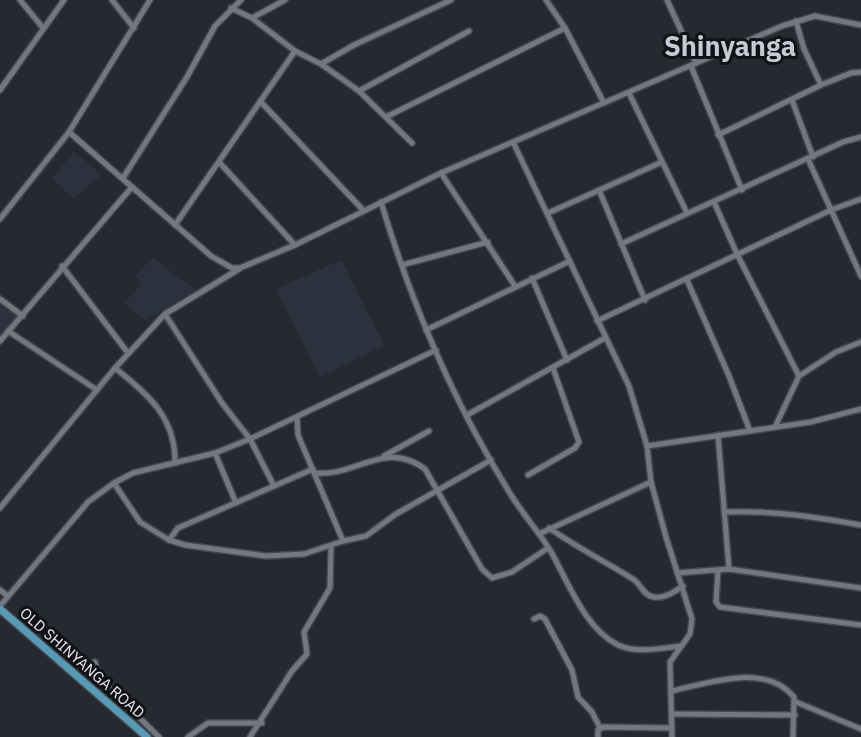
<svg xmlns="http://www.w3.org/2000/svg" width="861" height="737" font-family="'IBM Plex Sans',sans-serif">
<rect width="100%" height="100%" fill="#272931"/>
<g fill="#2c313e">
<path d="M74 151 102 175 73 199 52 179Z"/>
<path d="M153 258 197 291 145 320 124 303 142 284 135 276Z"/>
<path d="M341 260 384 345 320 377 276 289Z"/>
<path d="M0 302 19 317 0 338Z"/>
</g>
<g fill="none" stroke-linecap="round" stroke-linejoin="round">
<defs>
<g id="minor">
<path d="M20 0 43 28"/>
<path d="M112 0 134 28"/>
<path d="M546 0 565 28 604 103"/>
<path d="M667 0 696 63"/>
<path d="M231 8 252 18 295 51 321 64 359 91 412 143"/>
<path d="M252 18 285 0"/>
<path d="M796 21 804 49 821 85"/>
<path d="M321 64 354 45 451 0"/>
<path d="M691 66 742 190"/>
<path d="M0 90 64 0"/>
<path d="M359 91 469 31"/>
<path d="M629 93 687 213"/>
<path d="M792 100 813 157"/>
<path d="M260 101 364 211"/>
<path d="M386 117 565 28"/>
<path d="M69 132 211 256 232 268H240L295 245 441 173 782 26 815 16 861 25"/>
<path d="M718 135 821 85 851 73 861 72"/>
<path d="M513 142 629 386 647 446 651 482 666 537 692 619 690 634 670 662 672 737"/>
<path d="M808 159 861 276"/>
<path d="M219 162 295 245"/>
<path d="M441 173 515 286"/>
<path d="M123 178 187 77 215 26 241 0"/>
<path d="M599 190 645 300"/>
<path d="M381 202C411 302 453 401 508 490 520 511 537 529 550 550 568 581 584 628 618 645 637 654 662 648 681 646"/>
<path d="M714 202 737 254 799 376"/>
<path d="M548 213 662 162"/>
<path d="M0 219 69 132 150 0"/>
<path d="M175 225 295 51"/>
<path d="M621 244 843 142 861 137"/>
<path d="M402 265 488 242"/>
<path d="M62 266 128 353"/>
<path d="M532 278 567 360"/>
<path d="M687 280 729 376 750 431"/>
<path d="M0 299 23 316"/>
<path d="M165 314 222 403 250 439 274 486"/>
<path d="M597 321 831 210 861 199"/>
<path d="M426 330 570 261"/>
<path d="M8 331 97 390"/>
<path d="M0 341 132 187"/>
<path d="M115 368C148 394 176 418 175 463"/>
<path d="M467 415 605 338"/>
<path d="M297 417 298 435 343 541"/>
<path d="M775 427 799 376 836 352 861 342"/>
<path d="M718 435 729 569"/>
<path d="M647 446 811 422 861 409"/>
<path d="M215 453 236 503"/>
<path d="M384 456 429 431"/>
<path d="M315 473C357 477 384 439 425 469L482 569 492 578 512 572 548 548"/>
<path d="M528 475 575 448 579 442 553 368"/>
<path d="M114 483 140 522 169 540 185 545 266 556 304 554 343 541 366 536 396 514 491 460"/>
<path d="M0 508 115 368 165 314 239 269"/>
<path d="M724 512C771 510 815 517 861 525"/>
<path d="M549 528C578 548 604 561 633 579 641 584 643 595 653 597 664 599 674 592 683 586"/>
<path d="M539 534 651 482"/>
<path d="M169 540 178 528 313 469"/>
<path d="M718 570 716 602 720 607 861 625"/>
<path d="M677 573 729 569 861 588"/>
<path d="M0 590 8 596"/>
<path d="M0 606 88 502 114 483 133 473 215 453 250 439 436 350"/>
<path d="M534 619 540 616 545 619 572 670 578 697 592 712 600 728"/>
<path d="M95 662 98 677 159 737"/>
<path d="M672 691C709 683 765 662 794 697L793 737"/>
<path d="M796 702 861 729"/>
<path d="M672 714 795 715"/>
<path d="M188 737 208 723H262"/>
<path d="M250 737 292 671 307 654 304 632 330 588 331 547"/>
<path d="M598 737V730L603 727 672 728"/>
</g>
<path id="major" d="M0 609 147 737"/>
</defs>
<use href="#minor" stroke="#43464d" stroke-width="8"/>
<use href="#major" stroke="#43464d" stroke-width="10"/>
<use href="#minor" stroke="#747781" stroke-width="5"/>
<use href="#major" stroke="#569ab5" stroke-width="7"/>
</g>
<g text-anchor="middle" stroke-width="6" stroke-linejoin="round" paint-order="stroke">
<g font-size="15" fill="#e9ebf0" stroke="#111216">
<text transform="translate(82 663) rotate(41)" y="5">OLD SHINYANGA ROAD</text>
</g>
<g font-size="27" font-weight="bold" fill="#c6cad4" stroke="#111216">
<text x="730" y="56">Shinyanga</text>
</g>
</g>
</svg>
